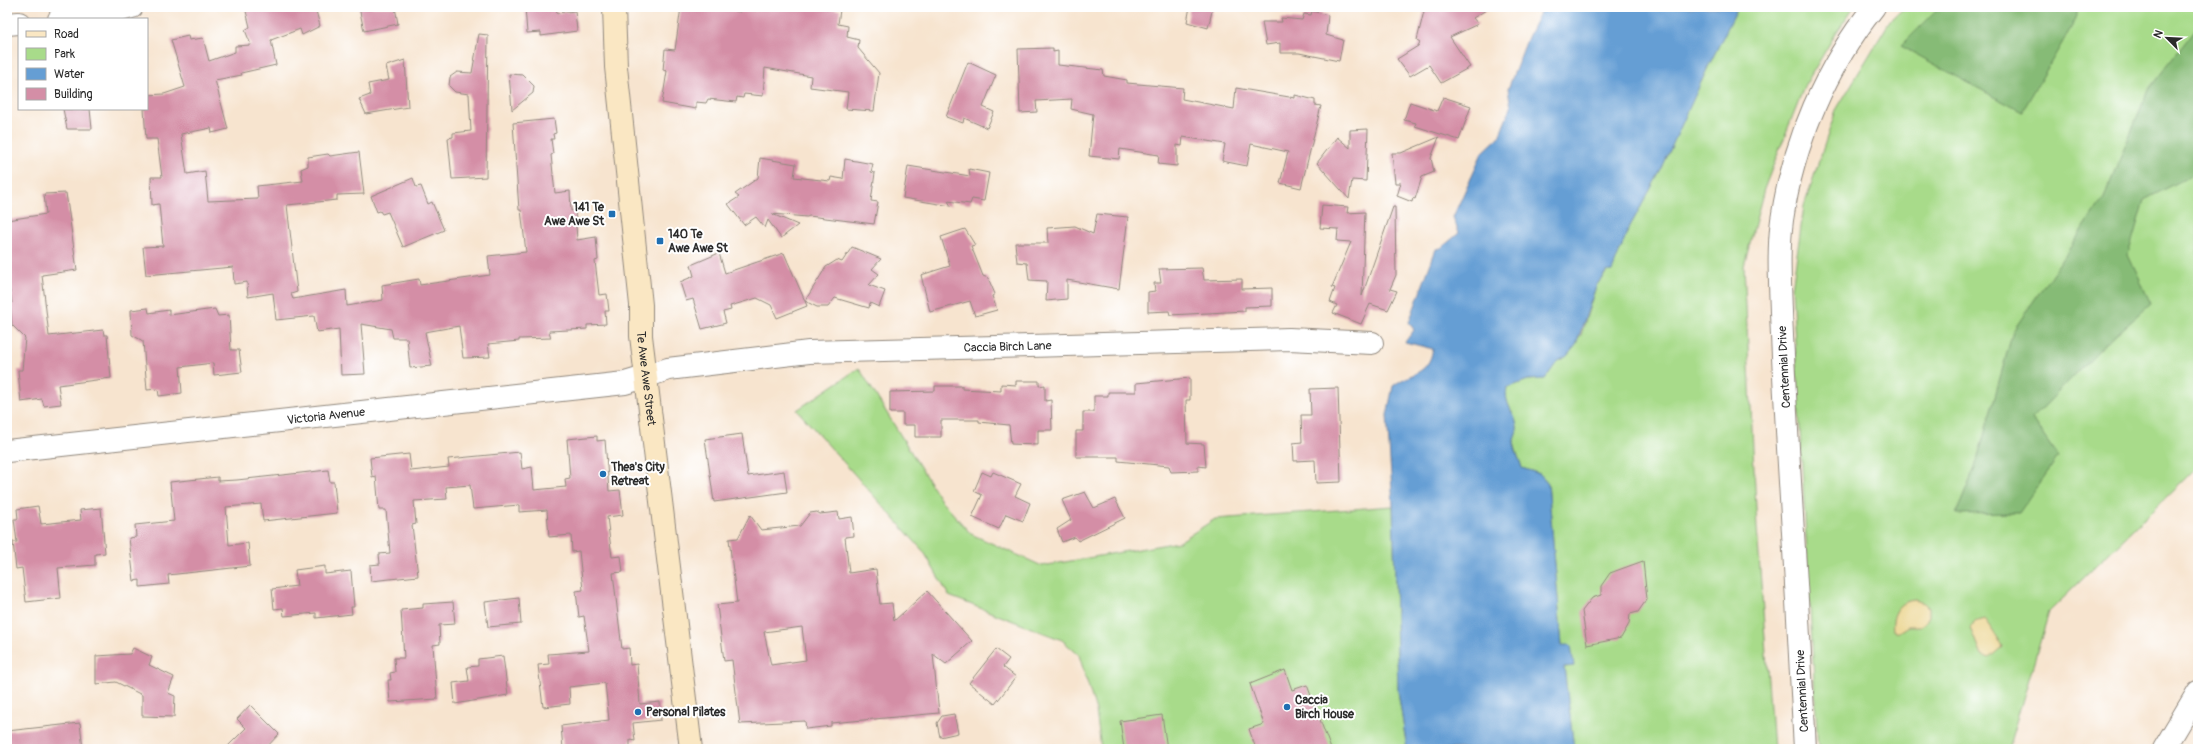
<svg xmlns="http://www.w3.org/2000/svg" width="2205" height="756" font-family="Pangolin,sans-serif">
<rect width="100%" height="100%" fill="#fff"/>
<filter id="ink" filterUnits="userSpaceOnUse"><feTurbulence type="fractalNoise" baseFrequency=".025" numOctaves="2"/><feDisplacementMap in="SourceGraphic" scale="8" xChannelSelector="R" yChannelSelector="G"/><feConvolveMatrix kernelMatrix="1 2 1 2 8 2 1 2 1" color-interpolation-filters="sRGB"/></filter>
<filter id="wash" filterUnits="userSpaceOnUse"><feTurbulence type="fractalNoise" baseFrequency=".012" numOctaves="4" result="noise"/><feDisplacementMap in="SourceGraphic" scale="16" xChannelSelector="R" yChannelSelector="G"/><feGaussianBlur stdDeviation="0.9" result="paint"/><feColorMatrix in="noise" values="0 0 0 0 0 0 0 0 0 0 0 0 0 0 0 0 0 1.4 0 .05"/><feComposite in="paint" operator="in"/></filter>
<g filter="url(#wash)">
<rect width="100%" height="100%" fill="#f7e4cf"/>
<g fill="#a8db8a" stroke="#6a835a">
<path d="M1738 7H1854L1836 33 1804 87 1764 189 1744 266 1757 528 1773 749H1574L1564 667 1574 666 1562 645 1548 483 1540 474 1522 468C1520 460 1515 450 1514 441 1514 436 1518 431 1517 426 1515 413 1503 403 1507 388L1528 380 1545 379 1557 362 1567 356 1581 335 1596 286 1607 272 1612 270 1629 228 1661 170 1708 67Z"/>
<path d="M1905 7H2198V466L2049 612 2008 749H1818L1792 289 1804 206 1836 110 1890 21Z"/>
<path d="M859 368 940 499 971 534 1042 566 1179 542 1215 519 1393 506 1398 691 1407 749H1101L1096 711 1079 655 1062 640 949 596 924 552 797 410Z"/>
</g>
<g fill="#86bb76" stroke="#587350">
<path d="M1940 7H2079L2072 26 2022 112 1901 46Z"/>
<path d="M2198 26V172L2144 200 2128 255 2151 304 2100 349 2032 419 2058 457 2019 513 1956 514 1975 468 2013 331 2104 198 2148 90Z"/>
</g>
<g fill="#eeda9e" stroke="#8c8264">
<path d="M1915 600 1924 603 1929 608V616L1925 623 1920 626H1908L1897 633 1893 630C1891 615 1899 601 1915 600Z"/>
<path d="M1984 619C1987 622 2001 643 2002 647L1989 658 1982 655 1971 628 1974 622Z"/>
</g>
<path fill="#659ed4" stroke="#486480" d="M1543 7H1738L1708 67 1661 170 1629 228 1612 271 1606 272 1596 286 1576 345 1567 356 1557 362 1545 379 1528 380 1507 388C1503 403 1515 413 1517 426 1518 431 1514 436 1514 441 1514 450 1520 460 1522 468L1540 474 1548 483 1562 645H1571L1574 666 1564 667 1574 749H1407L1398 691 1393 506 1387 415 1393 386C1412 371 1428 376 1433 349L1405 342 1414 330 1409 322 1436 249 1441 248 1459 233 1453 217 1482 153 1499 137 1511 107 1508 89 1528 37Z"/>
<g id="blocks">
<g fill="#d48ea6" fill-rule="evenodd">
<path d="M245 7H315L320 26 302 35 300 29 271 40 276 65 241 73 242 75 215 80 228 129 212 133 211 128 181 134 187 174 205 171 208 201 258 199 257 186 303 181 301 169 308 166V157L328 154 330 156 359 152 364 194 337 195V200L287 205 297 292 291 294 293 299 346 290 347 306 383 300 382 285 419 279 420 285 490 275 488 256 526 252 521 210H519L513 123 554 119 556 133 553 134 554 139H551L553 154 551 155 555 193 570 191 571 211 575 210 577 240 596 237 598 260 595 261 599 295 607 294 609 311H605L606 324 587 325V329L549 331 551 338 519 339V341L488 344 490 357 463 358 459 326 425 332 432 366 410 368 407 338H393L391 329 361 324 365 374 341 375 339 329 317 332 314 316 276 320 273 293 248 297 247 282 234 284 233 267 146 275 143 247 163 246 159 204 152 205 151 177H162L157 139H146L144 109H147V95L164 94 185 87 171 40 188 36 189 40 203 38 209 61 235 52V46L251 45 245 30 250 27Z"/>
<path d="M359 7H395L398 24 364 31Z"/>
<path d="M525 7H556L557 13 575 11 577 31 541 36V32L527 33Z"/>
<path d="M681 7H719L740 12 741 8 756 11 757 7H811L840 10 838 24 848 26 847 37 859 40 858 48 879 73 874 111 846 109 848 92 810 87 811 76 765 68 763 96 744 94 743 98 737 97 736 102 708 99 706 103 696 102V109L662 103 667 71 663 70 665 49 675 50Z"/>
<path d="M1190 7H1213L1208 28 1187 22Z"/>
<path d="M1425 7H1491L1473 18 1478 24 1450 37 1470 67 1441 83 1429 65 1410 76 1397 59 1418 46 1420 42 1417 40Z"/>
<path d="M1312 11 1328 15 1326 35 1343 40 1339 61 1299 53H1280V43L1266 45 1262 22H1282L1281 18 1302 20 1304 14 1311 15Z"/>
<path d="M479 34 488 35 486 177 452 179 448 138 453 137V133L471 131 469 94 455 92 449 86 450 77 457 72 472 73Z"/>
<path d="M1053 48V52L1058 51V65L1103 70 1104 76 1127 80V83L1183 88 1182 99 1234 109 1236 88 1295 98V95L1315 100V105L1321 106 1301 188 1280 183 1288 152 1251 144 1247 166 1222 161 1225 144 1183 137 1182 146 1177 145V166L1158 164 1159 155 1120 149 1119 159 1089 156 1093 114 1071 109 1072 99 1036 101 1037 112 1020 113 1018 49Z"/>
<path d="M405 60 408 107 366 114 359 99 370 95 368 84 389 80 386 66Z"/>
<path d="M968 62 996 75 983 107 994 112 987 128 964 118 963 123 946 117Z"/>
<path d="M509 74 523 75 534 86 533 93 512 110Z"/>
<path d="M1443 97 1471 106 1459 140 1415 126 1416 123 1404 120 1410 102 1437 111Z"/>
<path d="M63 109H90L92 129H67Z"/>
<path d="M1368 129 1366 181 1352 180 1349 199 1317 163 1337 137 1350 148V130Z"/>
<path d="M1439 137 1431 158 1434 172 1422 177 1415 199 1413 198 1412 202 1397 196 1401 183H1395L1392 153H1401Z"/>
<path d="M760 158 796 164 794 177 830 181 831 177 843 179 845 159 873 164 871 172 875 173 871 201 878 202 874 224 809 216 807 217 772 214 798 225 781 238 768 220 765 228 756 217 744 225 728 204 739 197 735 194 758 178Z"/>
<path d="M908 166 970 176 969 169 989 173 984 201 972 199 970 204 948 201 951 206 903 198Z"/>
<path d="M413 178 416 187 421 186 428 204 432 202 444 230 403 247 388 212 382 214 380 211 377 212 371 196Z"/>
<path d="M66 193 77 270 42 275 49 336 103 330 104 335H107L111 378 58 385 61 404 44 406 42 399 21 402 18 370H22L25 338 12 325 10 303H12L7 275V220L46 214 44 194Z"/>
<path d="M1322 205 1348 207 1347 213 1365 212 1362 296 1393 207H1395L1396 275 1390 289 1397 291 1388 310 1370 304 1361 324 1333 313 1337 305 1330 302 1335 288 1332 287 1351 242 1337 241 1338 229 1320 228Z"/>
<path d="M1097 214 1128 217 1119 289 1067 280V299L1046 301 1047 281 1029 280 1027 263 1017 262 1015 243H1048L1047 228 1075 226 1093 234Z"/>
<path d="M965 229 975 245 971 246 983 276 988 278 995 294 992 296 997 310 975 316 970 301 930 312 921 275 950 266 941 237Z"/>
<path d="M852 247 881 259 872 269 879 274 869 285 885 291 879 307 870 303 869 308 835 298 828 307H817L805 301 807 306 777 318 771 305 757 298 730 306 731 310 723 312 726 323 702 329 693 299 686 301 680 282 694 276 691 265 719 253 725 273 784 253 805 301 826 267 837 260 842 262Z"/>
<path d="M1202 268 1204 280 1242 279V289L1272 288V306L1245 307V311L1170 315 1169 311 1148 312V292L1155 291 1154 283H1161L1159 269Z"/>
<path d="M148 308 149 313 169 310V315L215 309 218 316 229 315 231 350H239L242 372 214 375 213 363 180 367 182 393 159 396 158 389 147 390 143 341 132 335 131 310Z"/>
<path d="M1190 378V400H1186L1187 443 1204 444 1206 467 1198 466V471L1171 472 1169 466 1118 461V457H1076V431H1083V412H1094V396H1108V392H1136V383Z"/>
<path d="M1016 381H1039V386L1045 385V401L1051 400 1052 430H1038V445L1011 444 1009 425 979 422V420H941V437H915V425H903V413H890V392L935 391V386H962V389L1001 391V384L1016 385Z"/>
<path d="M1338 388 1341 482 1316 483 1315 460 1294 461 1293 443 1302 442 1301 415H1311L1310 389Z"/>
<path d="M742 434 748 476 784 471 787 492 714 502 705 439Z"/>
<path d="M597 436V441L605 440 609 491 620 490 623 515 607 517 612 557 621 556 623 572 613 573 622 649 629 648 630 665 637 664 640 704 660 702 661 720 633 723 635 741 630 740V749H563L561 726 609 720 605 683 569 687 570 704 543 707 538 665 549 664 548 654 589 651 584 616 579 617 576 591 583 590 579 551 572 552 571 535 549 537 547 510 519 512V505L473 509 470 485 446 487 447 499 414 501 416 524 412 525 418 576 371 581 370 565 380 564 379 554 390 553 386 510H379L376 476 372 477 370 458 409 454 411 471 449 467 448 459 520 452 522 469 532 467 534 490 566 487 565 479 570 478 567 439Z"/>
<path d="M328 470 330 482H334L337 513 263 521 261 504 226 507 229 545 248 543 250 566 168 575 169 584 140 587V580L134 581 129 538 136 537 135 525 174 521 170 482 218 477V481L237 480Z"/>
<path d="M982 472 991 476 993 472 1021 484 1015 496 1030 503 1023 521 1006 514 999 529 972 517 982 495 974 491Z"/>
<path d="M1085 492 1094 508 1115 499 1125 518 1078 541 1075 537 1062 542 1057 529 1071 520 1062 500Z"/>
<path d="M38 506 41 524 81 520 80 510 101 508 105 553 95 554V565L58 568 61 598 26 602 22 568 16 569 13 542H17L14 519H18L17 509Z"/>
<path d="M817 512 820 514 838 512 839 519 852 517 854 536 845 537 849 573 876 569 880 604 892 603 894 621 927 591 972 641 946 664 933 654 939 713 831 723V726L806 729 805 721 740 724 732 660 724 661 717 605 737 603 729 539 738 538 750 515 761 530 800 526 810 513ZM802 627 806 660 771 665 764 632Z"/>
<path d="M1643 561 1647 599 1638 612 1630 614 1629 624 1621 638 1587 645 1582 611 1592 598 1601 595V586L1610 573Z"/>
<path d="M325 566V574L351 571 354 607H351L352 614 316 618V613L284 616 283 608 274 609 272 589 297 586 295 570Z"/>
<path d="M519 598 521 624 488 627 485 602Z"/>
<path d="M453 602 455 624 439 625 440 644 433 645 437 699 390 702 388 680H391L390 673 395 672 394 658H404L401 610 423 608V604Z"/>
<path d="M133 648 152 657 149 665 174 677 168 693 175 696 174 717 142 716V695L116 682 96 684V656L130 654Z"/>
<path d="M996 649 1009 659 1003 667 1016 677 995 704 969 683Z"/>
<path d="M503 656 508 695 455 704 453 683 469 681 467 667 478 666V659Z"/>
<path d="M1285 670 1292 690 1307 685 1331 749H1256L1249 729 1264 724 1250 684Z"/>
<path d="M250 705 279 734 265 749H225L246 728 237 719Z"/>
<path d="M954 714 958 733 940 737 937 723 942 716Z"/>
<path d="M1162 715 1167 749H1124L1120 721Z"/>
<path d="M80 723 83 749H7V731Z"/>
</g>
</g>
</g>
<g filter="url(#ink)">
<use href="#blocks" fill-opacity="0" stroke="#91887d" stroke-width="1"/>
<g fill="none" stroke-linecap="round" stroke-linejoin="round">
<defs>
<g id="minor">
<path d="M59 19 107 14 132 7"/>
<path d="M7 24 19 23"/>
<path id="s1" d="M645 377 668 369 809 352 1289 339 1372 343"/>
<path d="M1805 749C1800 654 1795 560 1789 465 1786 414 1783 363 1781 312 1780 281 1778 250 1782 220 1793 143 1826 67 1874 7"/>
<path d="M2164 749 2198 692"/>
</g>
<g id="tertiary">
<path id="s2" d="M7 451 625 383 645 377"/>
</g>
<g id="secondary">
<path id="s3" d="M614 7 616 67 641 305V336L691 749"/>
</g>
</defs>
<use href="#minor" stroke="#91887d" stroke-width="24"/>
<use href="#tertiary" stroke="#91887d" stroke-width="24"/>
<use href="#secondary" stroke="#91887d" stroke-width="24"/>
<use href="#minor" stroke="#fff" stroke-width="22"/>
<use href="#tertiary" stroke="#fff" stroke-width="22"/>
<use href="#secondary" stroke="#fae7c3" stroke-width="22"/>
</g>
</g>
<g fill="#1f6fb2" stroke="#fff" stroke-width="1.5">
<rect x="608" y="210" width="8" height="8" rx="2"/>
<rect x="656" y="237" width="8" height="8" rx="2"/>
<circle cx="603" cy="474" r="4"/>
<circle cx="1287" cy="707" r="4"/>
<circle cx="638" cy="712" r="4"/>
</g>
<g text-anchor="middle" stroke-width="4" stroke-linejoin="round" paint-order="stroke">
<g font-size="12" font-weight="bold" fill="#2b2b2b" stroke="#fff" text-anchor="start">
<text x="604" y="211" text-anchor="end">141 Te<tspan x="604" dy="14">Awe Awe St</tspan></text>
<text x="668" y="238">140 Te<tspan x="668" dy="14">Awe Awe St</tspan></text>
<text x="611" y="471">Thea's City<tspan x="611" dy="14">Retreat</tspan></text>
<text x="1295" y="704">Caccia<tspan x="1295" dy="14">Birch House</tspan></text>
<text x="646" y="716">Personal Pilates</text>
</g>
<g font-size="12" fill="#2b2b2b" stroke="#fff">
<text dy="4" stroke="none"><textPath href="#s1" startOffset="365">Caccia Birch Lane</textPath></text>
<text transform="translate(1784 367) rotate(-93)" y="4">Centennial Drive</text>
<text dy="4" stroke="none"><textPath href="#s3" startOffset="373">Te Awe Awe Street</textPath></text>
<text dy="4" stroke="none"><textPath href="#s2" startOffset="321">Victoria Avenue</textPath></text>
<text transform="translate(1802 691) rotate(-93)" y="4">Centennial Drive</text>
</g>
</g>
<rect width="2205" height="756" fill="none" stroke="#fff" stroke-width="24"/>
<rect x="18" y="18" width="130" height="92" fill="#ffffff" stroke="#aaaaaa"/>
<rect x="26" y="31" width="20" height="6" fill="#fae7c3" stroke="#aaaaaa"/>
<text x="54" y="38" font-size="12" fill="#2b2b2b">Road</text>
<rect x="26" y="48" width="20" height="12" fill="#a8db8a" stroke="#aaaaaa"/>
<text x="54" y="58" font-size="12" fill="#2b2b2b">Park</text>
<rect x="26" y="68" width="20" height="12" fill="#659ed4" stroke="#aaaaaa"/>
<text x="54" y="78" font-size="12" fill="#2b2b2b">Water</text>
<rect x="26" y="88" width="20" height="12" fill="#d48ea6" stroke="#aaaaaa"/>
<text x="54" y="98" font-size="12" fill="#2b2b2b">Building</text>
<g transform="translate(2167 38) rotate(294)" stroke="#ffffff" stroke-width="3" paint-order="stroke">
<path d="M0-3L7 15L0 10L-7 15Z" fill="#2b2b2b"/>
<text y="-6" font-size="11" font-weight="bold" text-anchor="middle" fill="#2b2b2b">N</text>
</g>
</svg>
